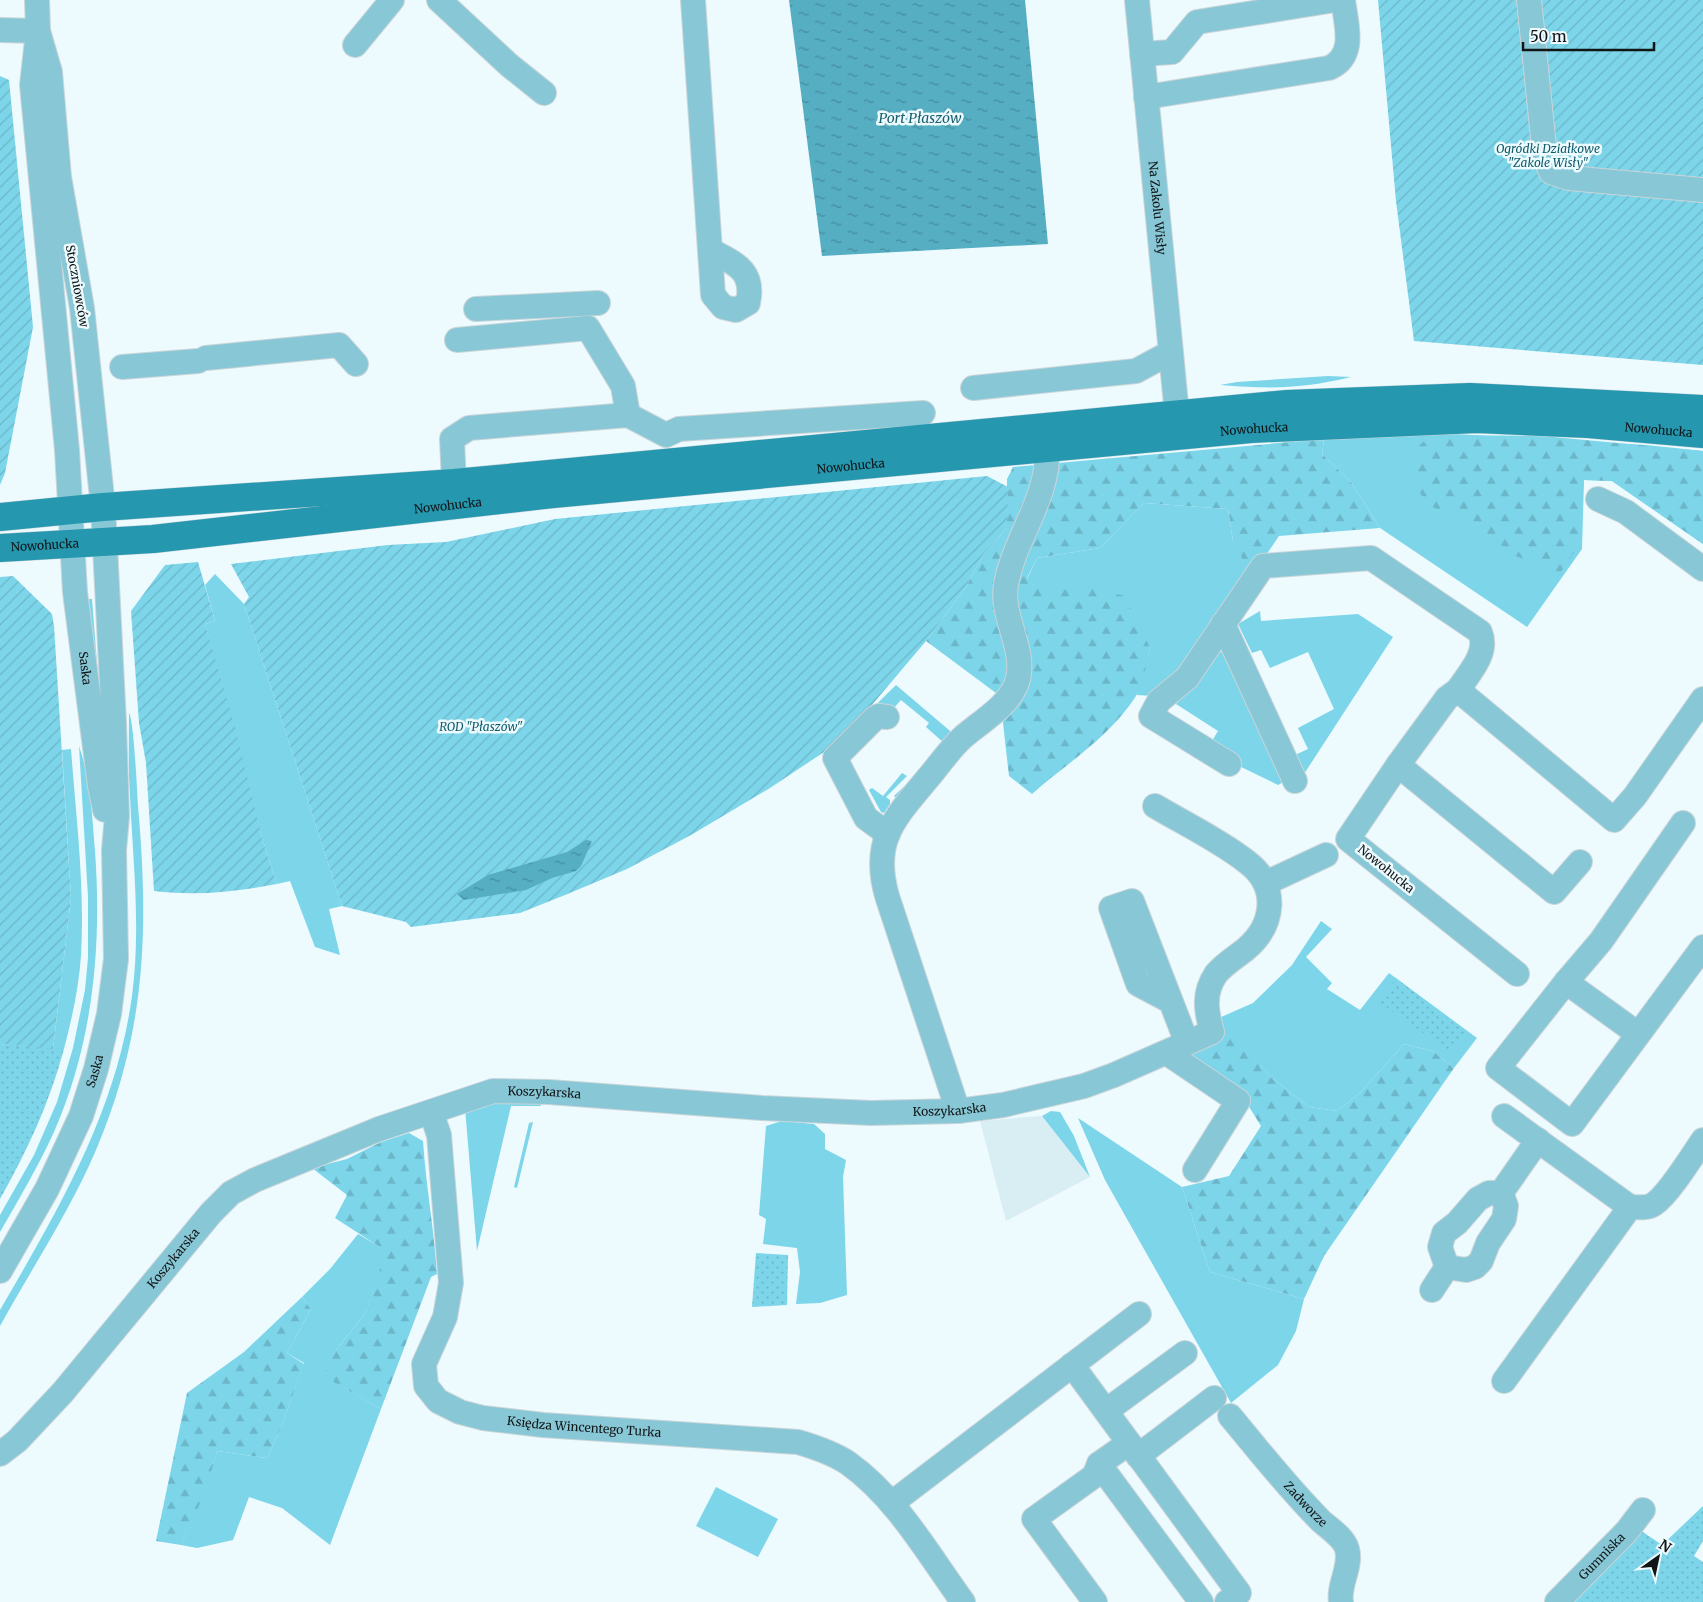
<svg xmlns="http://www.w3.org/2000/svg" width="1703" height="1602" font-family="Merriweather,serif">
<defs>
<pattern id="forest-firs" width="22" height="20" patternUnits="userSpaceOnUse" patternTransform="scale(1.25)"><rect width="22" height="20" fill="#7dd5ea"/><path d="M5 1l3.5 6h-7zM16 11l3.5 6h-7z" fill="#6bb6c8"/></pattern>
<pattern id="park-dots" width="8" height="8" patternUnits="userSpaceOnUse" patternTransform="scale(1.25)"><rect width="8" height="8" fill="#7dd5ea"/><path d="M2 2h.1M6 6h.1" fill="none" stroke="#6bb6c8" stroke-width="1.8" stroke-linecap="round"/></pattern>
<pattern id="garden-furrows" width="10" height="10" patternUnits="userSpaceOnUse" patternTransform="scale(1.25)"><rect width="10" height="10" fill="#7dd5ea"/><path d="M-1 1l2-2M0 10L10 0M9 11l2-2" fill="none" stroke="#6bb6c8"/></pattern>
<pattern id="water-ripples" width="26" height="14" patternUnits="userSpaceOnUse" patternTransform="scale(1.25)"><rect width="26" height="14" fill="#55aec2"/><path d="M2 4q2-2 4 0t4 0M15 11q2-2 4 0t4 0" fill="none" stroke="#458c9d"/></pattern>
</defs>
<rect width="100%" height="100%" fill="#edfafe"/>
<path fill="#d8eef3" d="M1042 1116 1090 1177 1006 1221 980 1121Z"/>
<g fill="#7dd5ea">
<path d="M1328 376 1351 377C1301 389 1272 389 1220 385L1237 382Z"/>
<path d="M1455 434 1646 445 1703 451V544L1612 481 1584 480 1582 549 1527 627 1380 528 1351 482 1322 454 1324 439Z"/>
<path d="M1144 503 1228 509 1233 541 1260 564 1183 676 1153 696 1137 695 1150 648 1080 586H1034L1027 579 1037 558 1100 548Z"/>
<path d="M215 574 244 604 342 906 329 909 340 955 315 947 290 881 277 884 262 838 205 624 215 621 205 585Z"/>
<path d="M87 599H92L99 689Z"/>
<path d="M1260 611 1261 621 1358 614 1393 637 1304 774 1295 755 1308 749 1298 728 1334 709 1308 652 1270 668 1261 650 1252 653 1238 624Z"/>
<path d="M1226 651 1289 779 1278 785 1231 762 1212 741 1218 731 1176 704 1216 653Z"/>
<path d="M896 685 956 736 898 800 894 796 917 774 944 743 926 727 929 723 901 700 891 711 826 754Z"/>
<path d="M129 713C134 721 137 790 138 806 149 931 146 1032 96 1150 70 1211 32 1268 0 1326V1310C58 1210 116 1113 132 996 141 929 133 862 130 796 128 768 129 741 129 713Z"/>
<path d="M79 746C91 780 92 816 95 851 102 947 93 1043 54 1132 38 1167 19 1199 0 1232V1215L34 1155 57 1102 73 1048 85 990 88 958V897Z"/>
<path d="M71 749C76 817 85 887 81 955 79 987 72 1018 64 1049H53L71 898 62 750Z"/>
<path d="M902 773 907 776 886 797 890 800V804L884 813 881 812 869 790 872 788 883 796Z"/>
<path d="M1321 921 1332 929 1306 957 1332 983 1327 989 1360 1010 1389 973 1477 1038 1454 1068 1433 1051 1404 1044 1361 1092 1337 1111 1309 1107 1272 1078 1235 1037 1222 1034 1219 1018 1253 1003 1292 965Z"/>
<path d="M486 1103H540L541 1106H511L477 1251 465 1108Z"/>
<path d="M1051 1111 1060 1112 1074 1136 1090 1177 1042 1116Z"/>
<path d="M1078 1118 1182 1187 1210 1272 1304 1299 1296 1331 1278 1365 1231 1403 1105 1180Z"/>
<path d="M782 1121 814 1124 825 1134V1149L846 1160 843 1177 847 1295 820 1303 796 1304 800 1272 797 1248 763 1244 766 1219 759 1215 766 1126Z"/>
<path d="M533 1122 517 1188 514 1187 529 1123Z"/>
<path d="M358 1234 387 1251 366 1312 337 1349 324 1376 381 1409 330 1545 282 1508 249 1497 233 1540 197 1548 181 1545 205 1490 217 1451 267 1458 282 1425 304 1363 287 1353 311 1309 302 1297 330 1269Z"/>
<path d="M716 1487 778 1519 758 1557 696 1526Z"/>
</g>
<g fill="url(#forest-firs)">
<path d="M1430 435 1543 436 1703 451V544L1612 481 1584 480 1578 546 1560 573 1513 555 1479 527 1428 505 1409 476 1416 449Z"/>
<path d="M1324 439 1322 454 1351 482 1380 528 1279 536 1260 564 1244 562 1233 541 1228 509 1144 503 1100 548 1037 558 1027 578 1034 586H1080L1125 596 1150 648C1146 662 1144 684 1136 696 1110 737 1067 763 1032 794L1009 776 1000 696 926 641 966 587 983 555 1007 528V479L1013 467Z"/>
<path d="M1222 1034 1235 1036 1272 1078 1309 1107 1337 1111 1361 1092 1404 1044 1433 1051 1454 1068 1324 1256 1304 1299 1210 1272 1182 1187 1229 1176 1261 1126 1243 1097 1182 1055Z"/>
<path d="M409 1133 423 1141C426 1186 434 1229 437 1274L431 1277 381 1409 323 1376 337 1349 366 1312 386 1251 335 1218 347 1195 312 1168 347 1159 381 1142Z"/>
<path d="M302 1297 311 1309 287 1353 304 1364 282 1425 267 1458 217 1451 206 1490 181 1545 156 1541 187 1393 244 1352Z"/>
</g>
<g fill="url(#park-dots)">
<path d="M1396 978 1465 1032 1451 1052 1380 1003Z"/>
<path d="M0 1044 64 1049C49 1104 28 1149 0 1199Z"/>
<path d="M756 1253 788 1255 787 1305 752 1307Z"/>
<path d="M1703 1506V1541L1694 1556 1703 1562V1602H1568L1640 1530 1662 1545Z"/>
</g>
<g fill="url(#garden-furrows)">
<path d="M1378 0H1703V365L1414 341 1396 201Z"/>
<path d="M0 76 9 80 33 327 5 473 0 485Z"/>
<path d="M987 476 1008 487 1007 528 983 555 966 587 926 641 866 712 824 752 770 788 691 835 627 869 565 895 520 913 411 927 406 922 342 906 244 604 249 597 231 564 388 545 446 542 555 519Z"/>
<path d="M198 562 215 621 205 624 235 727 262 838 277 884C234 892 198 896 154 891L146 763 139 723 131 611 165 565Z"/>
<path d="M13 576 52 614 54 626 71 898 53 1049 0 1044V577Z"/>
</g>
<g fill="url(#water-ripples)">
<path d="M789 0H1025L1048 244 822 256Z"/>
<path d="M586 840 592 841 581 866 576 871 552 878 526 890 464 900 457 894 488 875 567 852Z"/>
</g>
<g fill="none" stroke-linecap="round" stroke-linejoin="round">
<defs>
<g id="minor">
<path id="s1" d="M37 0 38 31 32 85 67 450 75 592 100 786 105 810"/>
<path d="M439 0 509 65 544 93"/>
<path d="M693 0 713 295 723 307 736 310 748 303C755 270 734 263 710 250"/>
<path id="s2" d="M1137 0 1177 415"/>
<path d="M1529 0 1545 157 1551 172 1569 178 1703 190"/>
<path d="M0 30 38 31"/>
<path d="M355 45 392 0"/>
<path d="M1142 54 1172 52 1197 22 1335 0"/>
<path d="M1146 97 1329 68C1357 56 1346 24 1343 0"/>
<path d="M476 309 598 303"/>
<path d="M457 340 588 328 623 386 628 415"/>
<path d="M206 358 339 345 356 364"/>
<path d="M122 367 198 361"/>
<path d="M973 388 1136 371 1162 357 1171 356"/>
<path d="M454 483 452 439 469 428 628 415 666 435 679 429 923 413"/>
<path d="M1598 499 1626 512 1703 569"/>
<path d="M1223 624 1295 781"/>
<path d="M887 717 879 716 875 718 835 758 866 818 888 834"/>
<path d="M1229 764 1151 716 1159 701 1187 678 1263 566 1371 558 1480 632C1489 653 1469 673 1458 690"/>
<path d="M1398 765 1554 892 1580 862"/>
<path d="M1266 883 1326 855"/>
<path d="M1517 974 1348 839 1398 765 1447 698 1458 690 1614 820 1635 796 1703 699"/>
<path d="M1566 982 1601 941 1683 823"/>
<path d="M1170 1001 1138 984 1111 908 1132 901 1187 1043"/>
<path d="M1638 1034 1566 982 1498 1068 1572 1124 1703 947"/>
<path d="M1167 1053 1238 1101 1195 1170"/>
<path d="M958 1111 887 896C871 840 895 818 928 778 939 765 950 749 962 738 980 722 1006 708 1016 685 1029 653 1000 618 1006 585 1014 538 1050 497 1047 448"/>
<path id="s3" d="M431 1112 439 1135 451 1283 445 1317 424 1364 426 1386 438 1401 460 1412 483 1418 543 1425 798 1442C815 1447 833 1453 848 1463 897 1498 928 1554 963 1602"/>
<path d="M1504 1116 1630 1207"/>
<path d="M1447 1267 1466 1270 1475 1267 1481 1261 1488 1243 1504 1219 1506 1206 1501 1193"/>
<path id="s4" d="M0 1271 47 1189 81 1116 96 1069 109 1014 116 959 114 850 117 816 114 723 103 507 82 308 59 177 50 72 38 31"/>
<path d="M1432 1290 1447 1267 1440 1247 1444 1233 1457 1223 1478 1199 1489 1193H1501L1538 1140"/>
<path d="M1072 1365 1239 1593 1227 1602"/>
<path d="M1504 1381 1630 1207C1638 1207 1647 1209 1654 1204 1669 1194 1692 1156 1703 1140"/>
<path d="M1106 1411 1185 1353"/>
<path id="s5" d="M1230 1416C1260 1452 1288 1488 1321 1521 1329 1528 1344 1538 1347 1549 1352 1566 1338 1585 1341 1602"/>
<path id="s6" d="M0 1454 17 1441 63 1392 211 1213 231 1193 255 1180 379 1129 493 1091 549 1092 762 1108 871 1113 958 1111 1003 1105 1084 1086 1114 1075 1212 1032C1206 1011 1203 993 1216 974 1224 964 1236 957 1246 949 1275 924 1279 886 1247 862 1219 840 1185 824 1155 806"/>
<path d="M1138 1456 1214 1398"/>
<path d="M1099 1464 1201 1602"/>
<path d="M892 1503 1139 1314"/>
<path d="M1095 1602 1034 1519 1094 1476 1099 1464 1129 1443"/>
<path id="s7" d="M1557 1602 1627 1531 1643 1510"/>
</g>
<g id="major">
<path d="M0 517 103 507 454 483 1287 404 1470 397 1703 409"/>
<path id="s8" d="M0 548 153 539 553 494 1251 429 1477 419 1588 424 1703 434"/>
</g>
</defs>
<use href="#minor" stroke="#cad5d9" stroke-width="26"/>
<use href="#major" stroke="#cad5d9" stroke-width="29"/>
<use href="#minor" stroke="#88c7d6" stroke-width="24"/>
<use href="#major" stroke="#2597af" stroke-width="28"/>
</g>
<g text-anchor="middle" stroke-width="5" stroke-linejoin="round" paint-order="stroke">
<g font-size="12" font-style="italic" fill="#0f5b6a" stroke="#edfafe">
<text x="1548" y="153">Ogródki Działkowe<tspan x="1548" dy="14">"Zakole Wisły"</tspan></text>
<text x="481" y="731">ROD "Płaszów"</text>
</g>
<g font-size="12" fill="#101516" stroke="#edfafe">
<text dy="4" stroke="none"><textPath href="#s2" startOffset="209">Na Zakolu Wisły</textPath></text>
<text transform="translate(77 286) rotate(80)" y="4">Stoczniowców</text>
<text dy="4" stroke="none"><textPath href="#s8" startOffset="1260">Nowohucka</textPath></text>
<text dy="4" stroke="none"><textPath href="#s8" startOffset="1665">Nowohucka</textPath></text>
<text dy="4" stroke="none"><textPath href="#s8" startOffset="855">Nowohucka</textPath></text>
<text dy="4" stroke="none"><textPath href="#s8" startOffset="450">Nowohucka</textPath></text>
<text dy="4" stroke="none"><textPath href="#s8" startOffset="45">Nowohucka</textPath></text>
<text dy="4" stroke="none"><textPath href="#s1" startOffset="671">Saska</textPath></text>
<text transform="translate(1386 869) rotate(39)" y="4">Nowohucka</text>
<text dy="4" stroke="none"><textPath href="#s4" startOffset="222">Saska</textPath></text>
<text dy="4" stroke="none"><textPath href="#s6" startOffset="682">Koszykarska</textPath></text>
<text dy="4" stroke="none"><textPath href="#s6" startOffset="1088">Koszykarska</textPath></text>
<text dy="4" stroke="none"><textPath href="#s6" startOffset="262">Koszykarska</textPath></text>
<text dy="4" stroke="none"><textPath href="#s3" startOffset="450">Księdza Wincentego Turka</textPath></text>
<text dy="4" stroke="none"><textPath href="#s5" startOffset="116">Zadworze</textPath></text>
<text dy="4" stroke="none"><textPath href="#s7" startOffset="64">Gumniska</textPath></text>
</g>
<g font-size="14" font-style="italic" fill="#175f6e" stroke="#edfafe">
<text x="920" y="123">Port Płaszów</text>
</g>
</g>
<g transform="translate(1658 1557) rotate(33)" stroke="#edfafe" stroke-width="4" paint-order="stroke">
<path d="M0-4L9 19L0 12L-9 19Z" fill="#101516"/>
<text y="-8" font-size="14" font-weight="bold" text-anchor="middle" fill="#101516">N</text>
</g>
<path d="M1523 42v8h131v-8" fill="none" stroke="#101516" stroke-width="2.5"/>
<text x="1530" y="42" font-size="15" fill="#101516" stroke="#edfafe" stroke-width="4" paint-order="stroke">50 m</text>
</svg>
